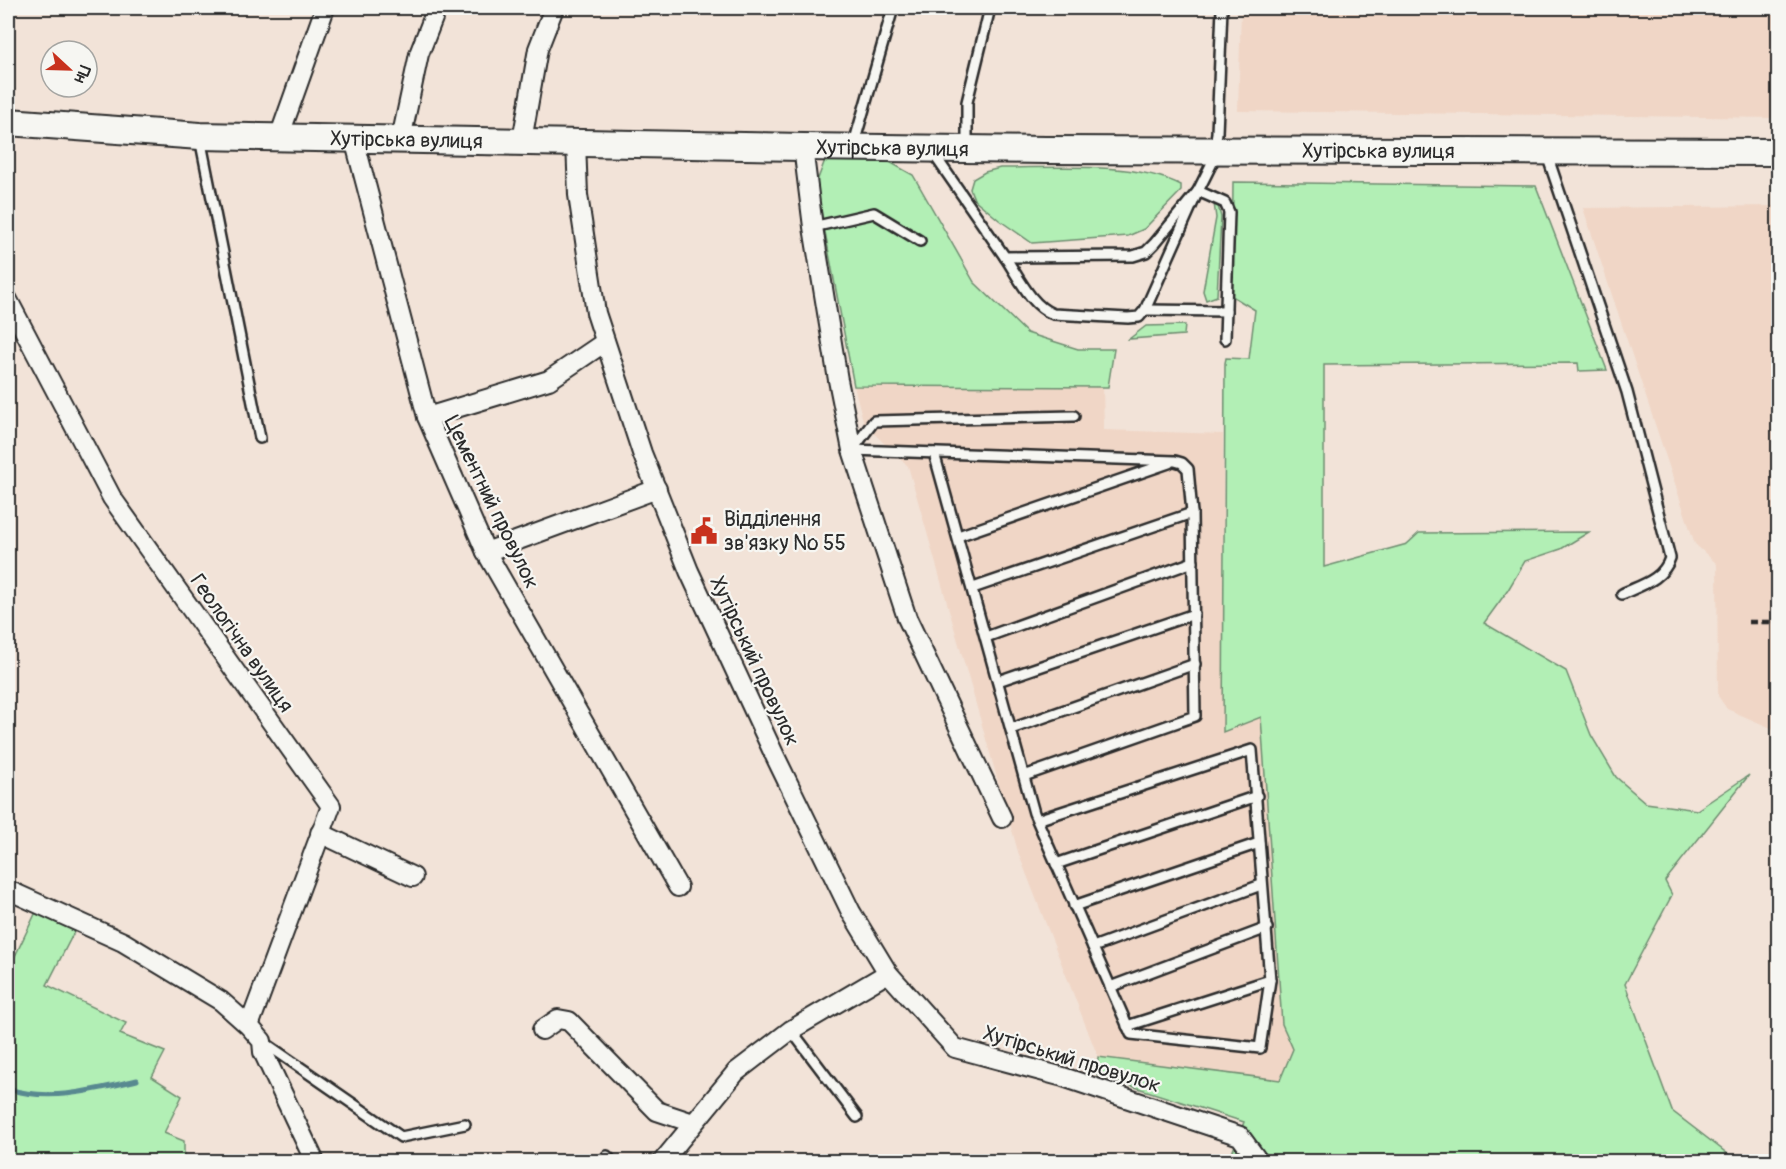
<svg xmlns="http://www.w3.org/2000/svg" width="1786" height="1169" font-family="Pangolin,sans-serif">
<rect width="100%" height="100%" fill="#f2e3d8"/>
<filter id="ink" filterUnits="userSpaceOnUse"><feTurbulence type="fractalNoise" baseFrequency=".0167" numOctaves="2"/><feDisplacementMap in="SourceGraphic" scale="12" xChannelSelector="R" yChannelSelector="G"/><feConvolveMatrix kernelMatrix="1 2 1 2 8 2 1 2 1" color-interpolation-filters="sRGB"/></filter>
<g filter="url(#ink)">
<g fill="#f0d6c6">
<path d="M1241 8H1778V118L1238 111Z"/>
<path d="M1778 206V731L1727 709 1718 696 1717 564 1695 544 1583 208Z"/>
<path d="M854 386 1103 387 1104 430 1223 434V731L1261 716 1282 1024 1293 1048 1280 1080 1098 1057 1019 855 908 466 864 424Z"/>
</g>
<g fill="#b2efb5" stroke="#6e8d70" stroke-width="1.5">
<path d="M825 160H886L913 175 974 282 1027 333 1078 349H1114L1108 387 854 386 816 184Z"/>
<path d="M1000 168C1051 168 1136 161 1181 185V191L1144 229 1128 236 1032 243 999 220 974 199 970 189 973 179 985 172Z"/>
<path d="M1233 182 1536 186 1607 370 1579 371 1578 363 1324 365V567L1407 544 1419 533 1589 532 1561 549 1525 561 1508 590 1484 623 1566 671 1591 735 1616 777 1646 803 1697 810 1749 775 1665 881 1672 895 1625 984 1672 1111 1737 1161H1231L1232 1153 1244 1122 1097 1075 1098 1057 1280 1080 1293 1049 1282 1024 1261 717 1223 732 1225 363 1226 358 1249 359 1255 310 1232 296Z"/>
<path d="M1217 202 1221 217 1217 296 1206 300 1203 291 1216 218 1214 203Z"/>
<path d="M1185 325 1184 335 1129 339 1146 326Z"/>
<path d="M36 912 75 930 47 985 126 1023 120 1034 165 1052 152 1077 182 1096 164 1133 184 1141V1161L40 1162 26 1159 25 1161H8V971Z"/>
</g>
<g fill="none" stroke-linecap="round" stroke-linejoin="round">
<path stroke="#598990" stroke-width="5" d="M8 1089C51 1102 94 1090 137 1080"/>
<defs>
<g id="service">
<path d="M200 138 260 438"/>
<path d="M853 147 893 8"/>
<path d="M967 147V102L990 8"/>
<path d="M1546 152 1627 392 1670 558C1663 580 1641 585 1622 594"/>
<path d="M933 153 1005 257 1133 256 1146 252 1154 244 1198 191 1212 163 1217 133 1222 8"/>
<path d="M813 227 874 213 920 241"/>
<path d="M1005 257C1018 276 1031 306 1053 314L1128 318 1139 317 1145 310 1198 191 1225 203 1229 212 1225 339"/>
<path d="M1145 310 1226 311"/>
<path d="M853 449 874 421 1074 416"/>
<path d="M852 450 1175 461 1182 463 1188 469 1192 513 1195 716 1024 776"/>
<path d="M934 453 1034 813 1131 1034 1260 1048 1270 980 1252 750 1037 820"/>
<path d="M958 536 1169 463"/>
<path d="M973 588 1192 513"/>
<path d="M986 637 1193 562"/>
<path d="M998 681 1194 614"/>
<path d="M1011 729 1195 664"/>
<path d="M1056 864 1257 796"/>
<path d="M1074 906 1259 843"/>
<path d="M1093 947 1261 885"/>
<path d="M1110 987 1267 928"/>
<path d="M1127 1026 1270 980"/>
<path d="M791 1030 857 1117"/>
<path d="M262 1041 401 1137 465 1124"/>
<path d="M607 1156 612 1162"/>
</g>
<g id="minor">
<path d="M279 137 325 8"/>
<path d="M354 139 427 417 486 552 678 887"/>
<path d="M401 139 419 54 437 8"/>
<path d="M522 141 538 49 554 8"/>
<path d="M576 142 578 195 596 313 642 453 689 571 774 754 851 912 888 973 955 1048 1063 1077 1240 1136 1259 1162"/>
<path d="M803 147 813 227 838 380 852 450 907 618 1002 818"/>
<path d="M8 300 112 498 331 806 249 1026"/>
<path d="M427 417 549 380 605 342"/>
<path d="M486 552 657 489"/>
<path d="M320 833 413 877"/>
<path d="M8 890 123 942 221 1001 249 1026 262 1041 263 1052 315 1162"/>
<path d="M542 1030 558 1019 569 1021 657 1111 693 1123"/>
<path d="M662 1162 736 1072 791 1030 888 973"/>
</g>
<g id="secondary">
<path id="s1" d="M8 122 200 136 803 147 1046 150 1778 152"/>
</g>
</defs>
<use href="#service" stroke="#2b2b2b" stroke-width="14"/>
<use href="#minor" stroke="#2b2b2b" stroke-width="22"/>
<use href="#secondary" stroke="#2b2b2b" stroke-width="30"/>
<use href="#service" stroke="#f6f6f2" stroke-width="9"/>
<use href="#minor" stroke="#f6f6f2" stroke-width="18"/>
<use href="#secondary" stroke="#f6f6f2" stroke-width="26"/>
<path stroke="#2b2b2b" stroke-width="4.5" stroke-dasharray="9 4.5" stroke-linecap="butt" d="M1748 622H1778"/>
</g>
</g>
<defs>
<symbol id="civic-bare" viewBox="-9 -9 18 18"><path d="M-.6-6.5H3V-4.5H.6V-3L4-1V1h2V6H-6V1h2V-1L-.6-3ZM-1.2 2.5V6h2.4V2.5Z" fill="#c8321e" stroke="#f6f6f2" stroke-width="2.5" paint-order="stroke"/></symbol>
</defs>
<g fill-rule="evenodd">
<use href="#civic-bare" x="685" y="512" width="38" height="38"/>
</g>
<g text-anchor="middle" stroke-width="4.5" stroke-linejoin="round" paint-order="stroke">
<g font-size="21" fill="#2b2b2b" stroke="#f6f6f2">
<text dy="7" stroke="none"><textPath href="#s1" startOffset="399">Хутірська вулиця</textPath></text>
<text dy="7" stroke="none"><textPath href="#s1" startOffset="885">Хутірська вулиця</textPath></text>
<text dy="7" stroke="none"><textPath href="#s1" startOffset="1371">Хутірська вулиця</textPath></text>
<text transform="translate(492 502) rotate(64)" y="7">Цементний провулок</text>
<text transform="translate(242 643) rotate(55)" y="7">Геологічна вулиця</text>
<text transform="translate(755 661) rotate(65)" y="7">Хутірський провулок</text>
<text transform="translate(1072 1059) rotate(17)" y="7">Хутірський провулок</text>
</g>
<g font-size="21" fill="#2b2b2b" stroke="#f6f6f2" text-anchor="start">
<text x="724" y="526">Відділення<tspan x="724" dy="24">зв'язку № 55</tspan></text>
</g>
</g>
<rect width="1786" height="1169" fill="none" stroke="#f6f6f2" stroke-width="30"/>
<rect x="15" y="15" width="1756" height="1139" fill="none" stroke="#2b2b2b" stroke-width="2" filter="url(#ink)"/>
<g transform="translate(69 69) rotate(112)"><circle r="28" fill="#f6f6f2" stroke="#a5a5a2" stroke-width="1.5"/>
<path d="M0-4.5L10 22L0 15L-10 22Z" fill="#c8321e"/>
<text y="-9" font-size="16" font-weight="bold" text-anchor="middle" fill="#2b2b2b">Пн</text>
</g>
</svg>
